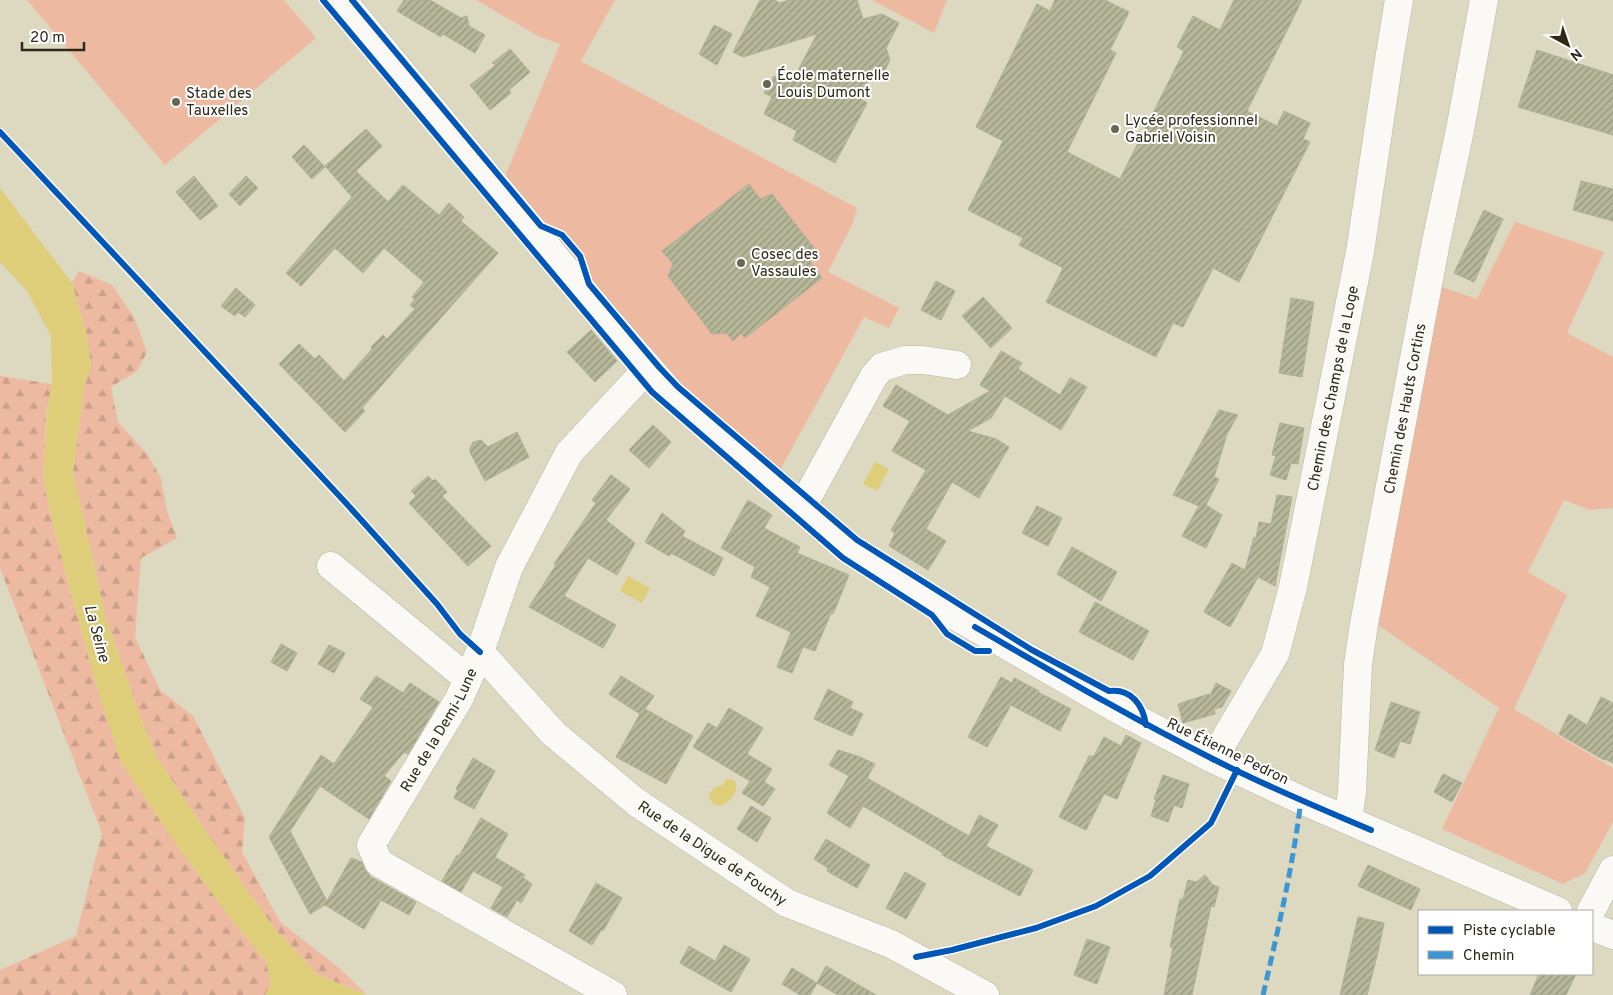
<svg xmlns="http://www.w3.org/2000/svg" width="1613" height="995" font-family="Overpass,sans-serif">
<defs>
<pattern id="forest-firs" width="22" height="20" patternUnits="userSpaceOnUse" patternTransform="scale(1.25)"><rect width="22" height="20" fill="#edbaa1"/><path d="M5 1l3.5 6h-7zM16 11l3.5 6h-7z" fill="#cba08a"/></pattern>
<pattern id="building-hatch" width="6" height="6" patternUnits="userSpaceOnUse" patternTransform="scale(1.25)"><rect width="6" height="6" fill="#b6b899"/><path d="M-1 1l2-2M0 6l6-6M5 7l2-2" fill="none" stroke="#94967c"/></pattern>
</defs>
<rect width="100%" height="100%" fill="#ddd8c0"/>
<g fill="url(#forest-firs)">
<path d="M79 271 112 285 134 317 147 352 137 371 111 387 118 422 148 455 161 478 167 511 177 538 141 558 135 637 160 690 193 716 245 818 242 852 280 922 338 967 366 994 318 975 275 929 207 833 158 759 140 717 105 615 73 471 84 389 91 366 86 332 72 283Z"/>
<path d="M0 376 52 384 46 414 43 480 57 541 95 681 121 762 167 831 228 915 266 961 271 985 265 995H0V970L76 936 102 833 0 568Z"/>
</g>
<g fill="#edbaa1">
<path d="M27 0H284L316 38 165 165Z"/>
<path d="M476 0H615L581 61 857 208 852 225 828 272 899 308 889 328 864 317 778 474 632 347 501 186 560 44 538 36Z"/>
<path d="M872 0H947L934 33Z"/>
<path d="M1515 222 1604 252 1567 333 1613 357V508L1590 510 1564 500 1528 572 1567 595 1514 709 1613 768V822L1585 873 1563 884 1442 829 1499 708 1378 625 1442 287 1477 299Z"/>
</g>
<g fill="#decd79">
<path d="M0 188 72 283 86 332 91 366 84 389 73 471 105 615 142 722 158 759 207 833 275 929 318 975 367 995H265L271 985 266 961 228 915 167 831 121 762 95 681 57 541 43 479 47 410 52 384 51 336 27 291 0 262Z"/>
<path d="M875 462 889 469 877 491 863 484Z"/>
<path d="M628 576 650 588 642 603 620 591Z"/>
<path d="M726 779 734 780C745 796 711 821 709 793L715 787 723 785Z"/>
</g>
<g fill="url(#building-hatch)" stroke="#aead9a">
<path d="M404 0H430L461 18 467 16 469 26 485 35 475 53 443 34 441 37 397 11Z"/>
<path d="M760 0H774L780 3 789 0H857L863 19 882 14 899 23 886 48 890 60 885 70 872 74 859 98 867 103 835 163 793 140 797 131 764 114 772 97 764 93 774 76 782 80 795 76 817 34 743 57 733 52Z"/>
<path d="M1055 0H1105L1129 12 1110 50 1116 53 1067 152 1120 179 1184 51 1177 47 1193 16 1220 30 1234 0H1302L1247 111 1277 126 1284 111 1310 123 1303 139 1310 142 1239 282 1213 268 1183 327 1173 323 1156 357 1046 302 1063 268 1019 245 1023 238 968 210 1003 141 976 127 1037 4 1050 11Z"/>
<path d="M714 25 732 34 717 65 699 54Z"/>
<path d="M510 49 530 72 509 90 511 93 490 110 470 85 496 65 492 63Z"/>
<path d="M1537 50 1613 75V135L1518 107Z"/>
<path d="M366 129 382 146 356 171 388 202 403 185 439 215 449 203 464 217 461 221 498 253 395 370 362 408 365 411 345 432 279 364 299 344 315 359 319 355 344 381 372 349 371 347 383 335 387 339 415 309 410 305 415 299 412 297 424 282 384 248 363 273 335 248 301 286 286 273 352 197 325 166Z"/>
<path d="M304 145 325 167 312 179 292 157Z"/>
<path d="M194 176 218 206 200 220 176 192Z"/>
<path d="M246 176 258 188 240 206 229 194Z"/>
<path d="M1581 181 1613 189V221L1573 210Z"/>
<path d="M749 184 760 199 772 194 818 253 810 262 822 278 745 338 741 333 733 341 727 333 712 334 668 276 673 264 662 251Z"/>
<path d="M1484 210 1503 219 1474 282 1454 273Z"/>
<path d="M936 281 955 291 941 320 921 310Z"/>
<path d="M236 288 255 305 245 317 238 312 235 316 221 306Z"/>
<path d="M983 297 1012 328 991 348 962 316Z"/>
<path d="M1291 298 1314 302 1302 377 1279 373Z"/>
<path d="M591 330 617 361 595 382 567 352Z"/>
<path d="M1001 351 1022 363 1018 369 1060 395 1070 378 1087 387 1061 430 1005 396 991 418 968 431 996 439 1009 447 979 498 952 482 926 529 946 541 928 570 889 546 895 533 891 530 926 470 892 451 910 421 883 406 896 385 948 415 990 391 980 385Z"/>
<path d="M1219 410 1238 415 1227 434 1214 477 1219 479 1206 505 1222 515 1206 548 1182 536 1199 506 1173 495Z"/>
<path d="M1280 423 1304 428 1298 464 1291 463 1286 480 1270 475 1276 456 1272 455Z"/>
<path d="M653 425 671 442 649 468 629 450Z"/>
<path d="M517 432 529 457 485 481 470 452V448L473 442 481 440 488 447Z"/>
<path d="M611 475 630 489 606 520 635 543 617 575 588 558 564 596 616 625 603 648 529 607 556 565 554 564 596 503 592 500Z"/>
<path d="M428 476 433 481 435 479 447 492 442 496 491 546 468 566 409 503 416 496 411 491Z"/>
<path d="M1277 495 1292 497 1275 586 1258 577 1230 627 1204 612 1232 563 1245 570 1254 537 1256 538 1259 522 1271 524Z"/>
<path d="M748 500 772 515 764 528 800 547 797 553 849 575 833 614 831 613 815 651 803 647 792 673 777 667 791 632 756 616 770 587 751 577 755 567 721 548Z"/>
<path d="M1037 506 1062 518 1048 546 1022 533Z"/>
<path d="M662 513 685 531 682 536 723 558 714 576 671 553 669 556 645 542Z"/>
<path d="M1072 547 1117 572 1101 601 1057 574Z"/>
<path d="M1095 602 1149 631 1133 660 1079 632Z"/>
<path d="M281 644 297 653 287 671 271 662Z"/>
<path d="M329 645 345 653 334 673 318 664Z"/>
<path d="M376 676 403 693 410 683 439 702 408 754 404 752 384 776 391 781 369 819 320 786 290 831 327 901 351 858 362 862 365 870 371 877 416 902 409 915 381 900 364 929 325 905 310 914 269 837 321 755 334 764 373 707 360 699Z"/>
<path d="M621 676 654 696 645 709 693 736 666 784 616 757 640 714 609 694Z"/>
<path d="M1001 677 1012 683 1014 678 1018 680 1039 691 1038 692 1071 709 1060 731 1011 705 987 747 968 737Z"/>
<path d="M1216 683 1231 691 1222 707 1214 709 1215 714 1183 723 1178 704 1209 694 1210 696Z"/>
<path d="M828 689 853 702 850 708 863 714 852 736 814 719Z"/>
<path d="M1601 697 1613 703V763L1605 759 1604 760 1559 734 1569 714 1587 725Z"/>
<path d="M1391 702 1420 712 1410 744 1400 741 1394 758 1375 750Z"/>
<path d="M729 708 763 728 747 754 772 769 764 782 775 789 763 806 742 793 750 781 693 747 708 723 717 728Z"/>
<path d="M1126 735 1141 743 1117 799 1104 794 1086 830 1059 817 1089 756H1094L1104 737 1121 746Z"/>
<path d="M838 750 860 757 875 764 867 778 969 836 979 815 998 825 986 846 1033 870 1020 896 942 855 943 853 863 806 850 828 827 813 849 776 829 765Z"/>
<path d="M473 758 495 771 474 809 454 798 458 790 456 789Z"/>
<path d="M1443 774 1462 783 1452 802 1434 792Z"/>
<path d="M1163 775 1189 784 1182 808 1174 805 1168 822 1151 816 1156 800 1154 799Z"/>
<path d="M751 806 771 818 757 842 737 829Z"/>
<path d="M481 818 508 834 495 857 525 875 523 878 532 884 521 903 517 900 507 917 491 908 503 887 473 871 461 892 442 881 457 855 459 856Z"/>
<path d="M826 839 870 865 857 888 827 871 828 868 814 859Z"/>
<path d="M1368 865 1420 889 1411 910 1358 886Z"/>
<path d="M905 872 926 884 906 919 886 908Z"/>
<path d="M1205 875 1213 885 1219 887 1214 907 1211 906 1192 995H1164L1173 947H1170L1180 899H1183L1188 880 1196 882Z"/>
<path d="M596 883 622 898 603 931 602 929 592 945 569 931Z"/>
<path d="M1358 917 1384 923 1378 952 1367 995H1340Z"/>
<path d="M1087 939 1110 947 1097 984 1074 975Z"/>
<path d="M724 945 750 959 731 992 680 963 689 946 715 961Z"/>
<path d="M826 966 876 995H838L817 983Z"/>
<path d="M792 968 817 983 810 995H800L782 984Z"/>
<path d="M1539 974H1576L1566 995H1530Z"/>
</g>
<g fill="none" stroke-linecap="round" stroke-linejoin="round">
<defs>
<g id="minor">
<path d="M342 0 609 322 675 398 863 558 945 610 1121 711 1213 759 1301 800 1558 911"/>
<path d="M802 507 874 376 882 367 905 360H923L957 365"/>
<path d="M331 566 468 679"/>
<path id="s1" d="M480 652 554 734 636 802 787 903 891 944 985 995"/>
<path id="s2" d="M1213 759 1275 654 1293 587 1360 252 1388 66 1399 0"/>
<path id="s3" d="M1348 820 1352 792 1358 664 1364 624 1436 242 1460 130 1484 0"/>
<path d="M1591 911 1613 870"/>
<path d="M1592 927 1613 935"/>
<path id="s4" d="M613 995 379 863 371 845 459 699 480 652 509 567 569 453 648 368"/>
</g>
</defs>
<use href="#minor" stroke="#b9b5a2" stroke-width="29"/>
<use href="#minor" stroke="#faf9f6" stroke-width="28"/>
<path stroke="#3c96d4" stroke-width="5" stroke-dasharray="10 5" stroke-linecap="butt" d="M1263 995C1278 930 1293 866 1301 800"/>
<defs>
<g id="cycleway">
<path d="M323 0 652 392 843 558 932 615 947 634 975 651H989"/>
<path d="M352 0 541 226 562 235 580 256 589 284 659 367 678 387 857 540 1032 650 1109 691C1131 688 1143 705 1146 725"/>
<path d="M0 132 345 502 437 604 460 634 480 652"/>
<path d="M975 627C1053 672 1131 718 1211 758 1263 785 1317 807 1371 830"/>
<path d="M916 957 952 950 1036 928 1096 906 1150 876 1211 823 1237 770"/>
</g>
</defs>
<use href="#cycleway" stroke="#fff" stroke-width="9"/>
<use href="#cycleway" stroke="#0057b8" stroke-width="6"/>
</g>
<g fill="#6a6653" stroke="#fff" stroke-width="2">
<circle cx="767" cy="84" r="5"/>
<circle cx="176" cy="102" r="5"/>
<circle cx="1115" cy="129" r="5"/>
<circle cx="741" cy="263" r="5"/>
</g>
<g text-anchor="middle" stroke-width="4" stroke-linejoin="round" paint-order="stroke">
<g font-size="15" fill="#2c2918" stroke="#fff" text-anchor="start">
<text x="777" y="80">École maternelle<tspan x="777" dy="17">Louis Dumont</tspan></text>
<text x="186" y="98">Stade des<tspan x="186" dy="17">Tauxelles</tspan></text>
<text x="1125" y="125">Lycée professionnel<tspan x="1125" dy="17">Gabriel Voisin</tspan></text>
<text x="751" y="259">Cosec des<tspan x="751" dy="17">Vassaules</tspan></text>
</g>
<g font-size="15" fill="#2c2918" stroke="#fff">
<text dy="5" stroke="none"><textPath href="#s2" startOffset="394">Chemin des Champs de la Loge</textPath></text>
<text dy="5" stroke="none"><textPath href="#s3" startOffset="416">Chemin des Hauts Cortins</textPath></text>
<text dy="5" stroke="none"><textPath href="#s4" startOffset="422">Rue de la Demi-Lune</textPath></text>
<text transform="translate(1228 751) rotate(26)" y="5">Rue Étienne Pedron</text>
<text dy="5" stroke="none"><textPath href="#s1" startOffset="309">Rue de la Digue de Fouchy</textPath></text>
</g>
<g font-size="16" font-style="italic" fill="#302c19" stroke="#fff">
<text transform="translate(98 633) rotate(75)" y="6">La Seine</text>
</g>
</g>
<rect x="1418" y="910" width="175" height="65" fill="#ffffff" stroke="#aba9a3"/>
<rect x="1428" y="926" width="25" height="8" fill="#0057b8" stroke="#aba9a3"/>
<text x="1463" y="935" font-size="15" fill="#2c2918">Piste cyclable</text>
<rect x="1428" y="951" width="25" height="8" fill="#3c96d4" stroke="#aba9a3"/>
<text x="1463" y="960" font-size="15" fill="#2c2918">Chemin</text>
<g transform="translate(1568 45) rotate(140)" stroke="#ffffff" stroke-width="4" paint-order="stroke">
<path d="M0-4L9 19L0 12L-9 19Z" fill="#2c2918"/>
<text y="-8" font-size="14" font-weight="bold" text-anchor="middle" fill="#2c2918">N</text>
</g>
<path d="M22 42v8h62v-8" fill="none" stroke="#2c2918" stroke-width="2.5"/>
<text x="30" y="42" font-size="15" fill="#2c2918" stroke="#ffffff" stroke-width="4" paint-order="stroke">20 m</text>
</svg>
